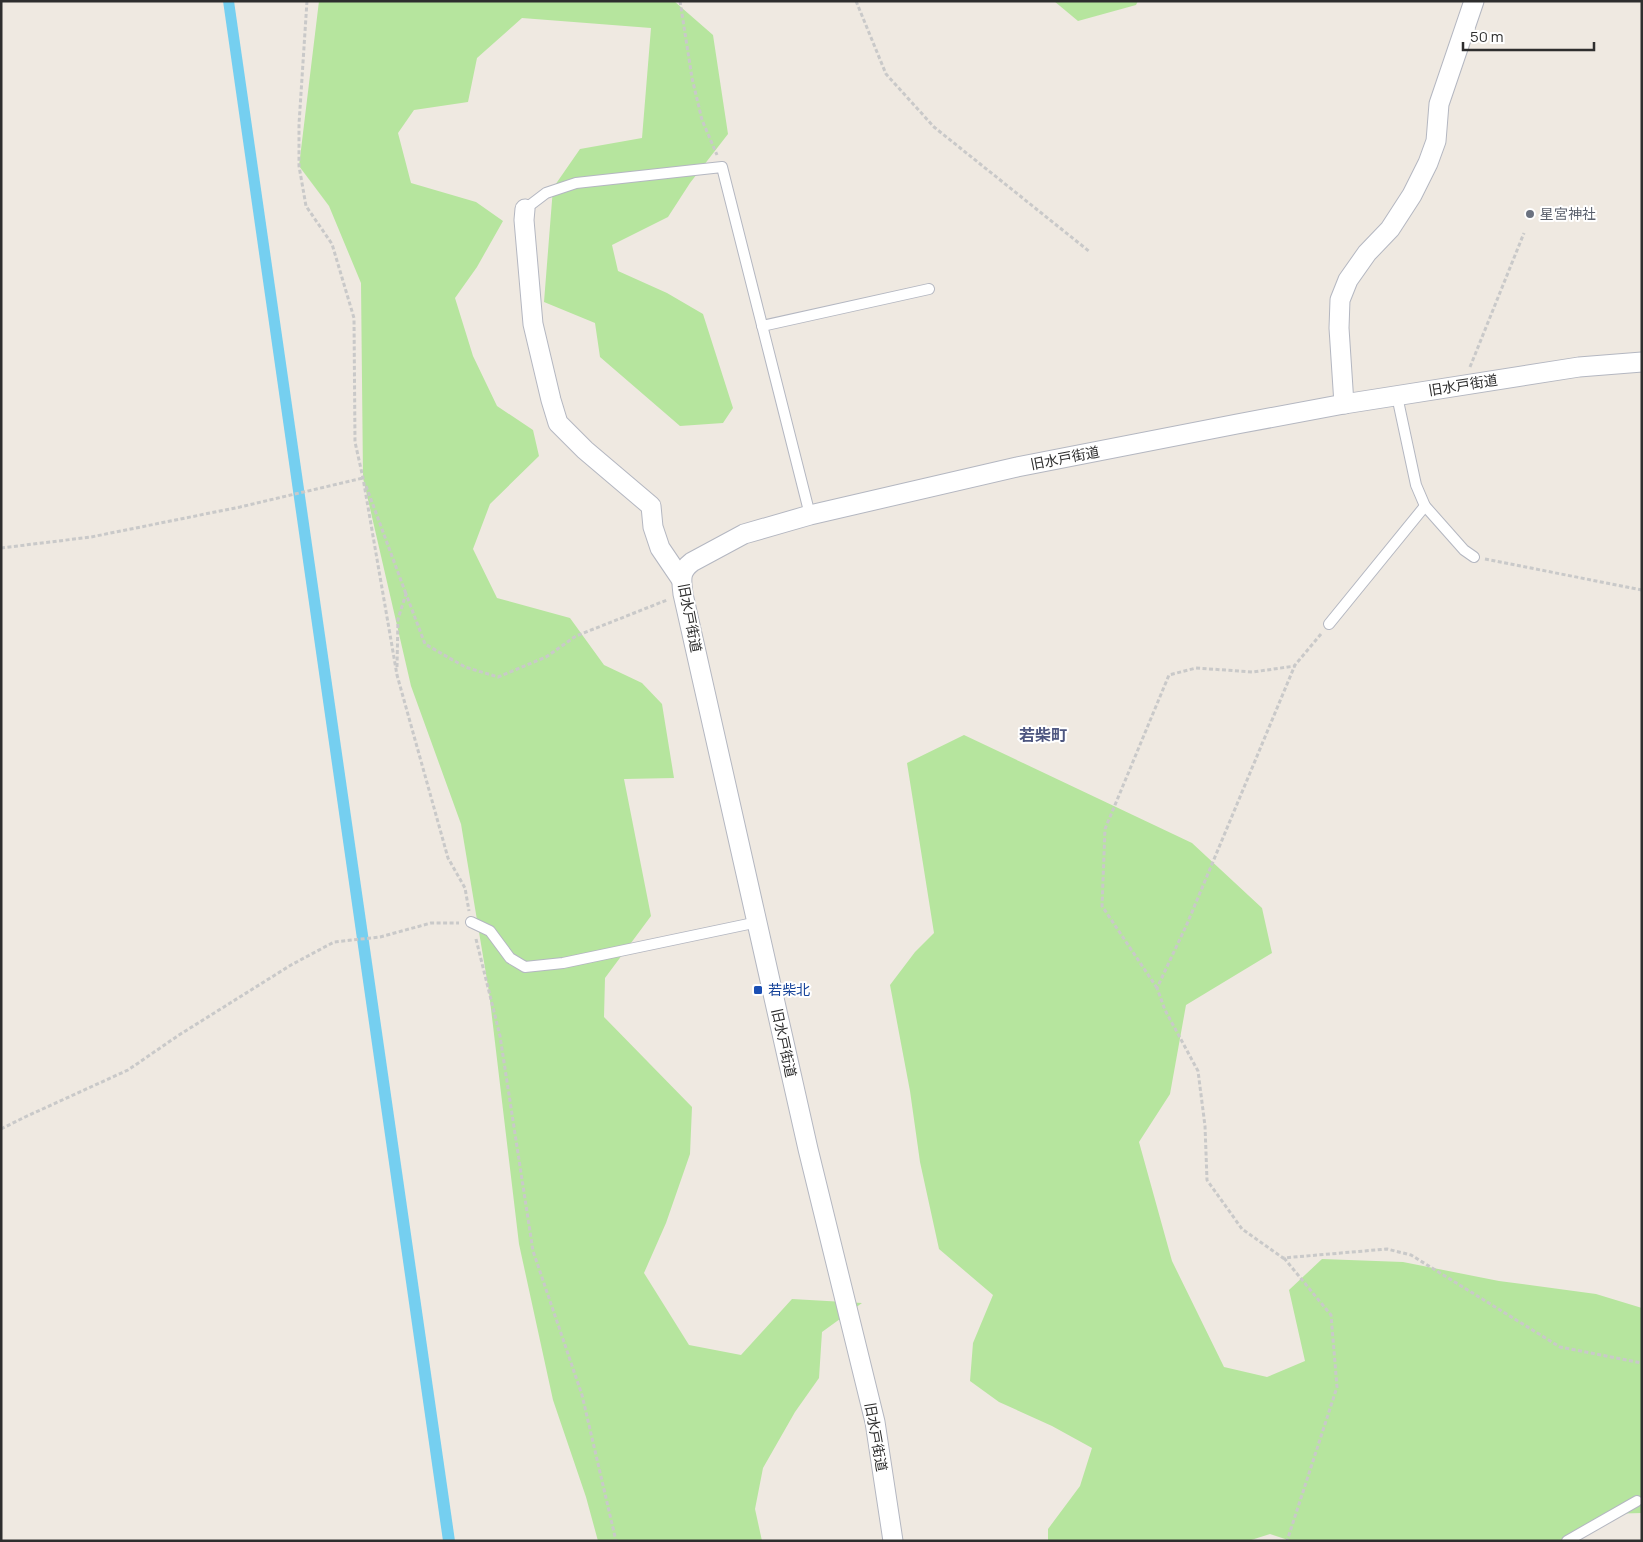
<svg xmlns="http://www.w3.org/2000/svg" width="1643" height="1542" font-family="Manrope,'Noto Sans JP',sans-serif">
<rect width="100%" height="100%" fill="#efe9e1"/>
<g fill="#b6e59e">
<path d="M319 1H674L713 35 728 134 690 183 668 217 612 245 618 271 667 293 703 314 733 408 723 423 680 426 600 357 595 323 544 302 553 188 580 149 642 138 651 28 522 18 477 58 468 102 414 110 398 133 411 183 476 202 503 221 477 267 455 298 473 356 497 406 533 430 539 456 490 504 473 549 497 598 570 618 604 665 642 683 662 704 674 778 624 779 651 916 605 978 604 1017 692 1107 690 1154 666 1223 644 1273 689 1345 741 1355 792 1299 862 1303 822 1332 819 1378 795 1412 763 1468 755 1509 762 1541H598L586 1497 553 1400 519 1244 489 992 461 824 411 686 363 478 361 283 329 206 299 166Z"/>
<path d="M1054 1H1138L1136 5 1078 21Z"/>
<path d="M964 735 1192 843 1262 908 1272 953 1186 1005 1170 1094 1139 1142 1172 1261 1224 1367 1267 1377 1305 1361 1289 1290 1322 1259 1403 1262 1499 1281 1596 1294 1642 1308V1513L1605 1514 1563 1541H1291L1270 1534 1248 1541H1048V1529L1080 1486 1092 1448 1052 1426 999 1402 970 1381 973 1343 993 1295 939 1249 920 1162 910 1091 890 985 915 952 934 933 907 763Z"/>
</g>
<path fill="#75cff0" d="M223 1H234L455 1541H443Z"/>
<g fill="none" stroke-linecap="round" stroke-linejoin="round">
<defs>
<g id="service">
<path d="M525 209 546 193 576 183 722 167 810 515"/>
<path d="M762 326 929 289"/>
<path d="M1397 396 1416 485 1425 506 1464 550 1474 557"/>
<path d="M1329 624 1425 506"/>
<path d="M471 922 490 931 510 958 525 967 563 963 758 922"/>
<path d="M1567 1541 1637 1501"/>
</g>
<g id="minor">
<path d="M525 209 524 220 533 324 551 400 558 423 585 450 651 506 653 527 660 548 681 579"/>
<path d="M1344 404 1339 328 1340 300 1348 280 1367 253 1390 229 1412 195 1428 163 1436 141 1439 104 1474 1"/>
<path d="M893 1541 875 1422 808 1149 683 594C681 579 680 571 692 562L744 534 810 515 1017 467 1237 424 1344 404 1579 367 1642 362"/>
</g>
</defs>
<use href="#service" stroke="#b4b7c1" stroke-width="12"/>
<use href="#minor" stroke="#b4b7c1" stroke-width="21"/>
<g stroke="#c9c9c9" stroke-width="3" stroke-dasharray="4 2.5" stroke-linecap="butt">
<path d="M307 1 299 124V166L306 206 332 244 354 318 355 442 363 478 397 675 448 858 465 888 469 911"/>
<path d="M680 1 692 78 702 120 717 155"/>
<path d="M856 1 886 74 934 127 1090 252"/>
<path d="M1470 367 1524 233"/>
<path d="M366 486 406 594"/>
<path d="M1 548 91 537 240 507 363 478"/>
<path d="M1485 559 1642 590"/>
<path d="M1321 634 1295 665 1187 924 1157 988 1165 1010 1198 1071 1205 1126 1207 1180 1242 1229 1283 1258 1387 1249 1411 1255 1560 1347 1642 1363"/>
<path d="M397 667 398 619 406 594 425 644 465 667 498 677 546 657 576 636 667 600"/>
<path d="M476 939 500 1036 533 1251 582 1395 616 1541"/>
<path d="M1157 988 1102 906 1105 829 1169 675 1196 668 1253 672 1295 666"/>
<path d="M1 1129 25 1117 128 1070 179 1035 291 965 334 942 380 937 431 923H459"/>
<path d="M1284 1258 1331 1315 1337 1387 1287 1541"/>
</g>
<use href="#service" stroke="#fff" stroke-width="10"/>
<use href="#minor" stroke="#fff" stroke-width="19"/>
</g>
<circle fill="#6b7280" stroke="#fff" stroke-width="2" cx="1530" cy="214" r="5"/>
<rect fill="#1a4fb4" stroke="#fff" stroke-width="2" x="753" y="985" width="10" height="10" rx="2.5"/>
<g text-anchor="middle" stroke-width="4" stroke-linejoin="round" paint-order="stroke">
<g font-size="14" fill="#5b616d" stroke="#fff" text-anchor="start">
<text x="1540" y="219">星宮神社</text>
</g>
<g font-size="14" fill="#2e2e2e" stroke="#fff">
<text transform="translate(1463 385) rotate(-9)" y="5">旧水戸街道</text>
<text transform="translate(1065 458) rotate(-11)" y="5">旧水戸街道</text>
<text transform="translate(690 618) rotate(79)" y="5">旧水戸街道</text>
<text transform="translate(784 1043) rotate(78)" y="5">旧水戸街道</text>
<text transform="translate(876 1437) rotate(80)" y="5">旧水戸街道</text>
</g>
<g font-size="14" fill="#164399" stroke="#fff" text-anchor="start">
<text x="768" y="995">若柴北</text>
</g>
<g font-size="16" font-weight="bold" fill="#4d5680" stroke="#fff">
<text x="1043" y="741">若柴町</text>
</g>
</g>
<rect width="1643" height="1542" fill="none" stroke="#2e2e2e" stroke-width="5"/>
<path d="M1463 42v8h131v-8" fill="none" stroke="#2e2e2e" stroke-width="2.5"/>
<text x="1470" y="42" font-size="15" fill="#2e2e2e" stroke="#ffffff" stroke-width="4" paint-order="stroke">50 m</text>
</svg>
